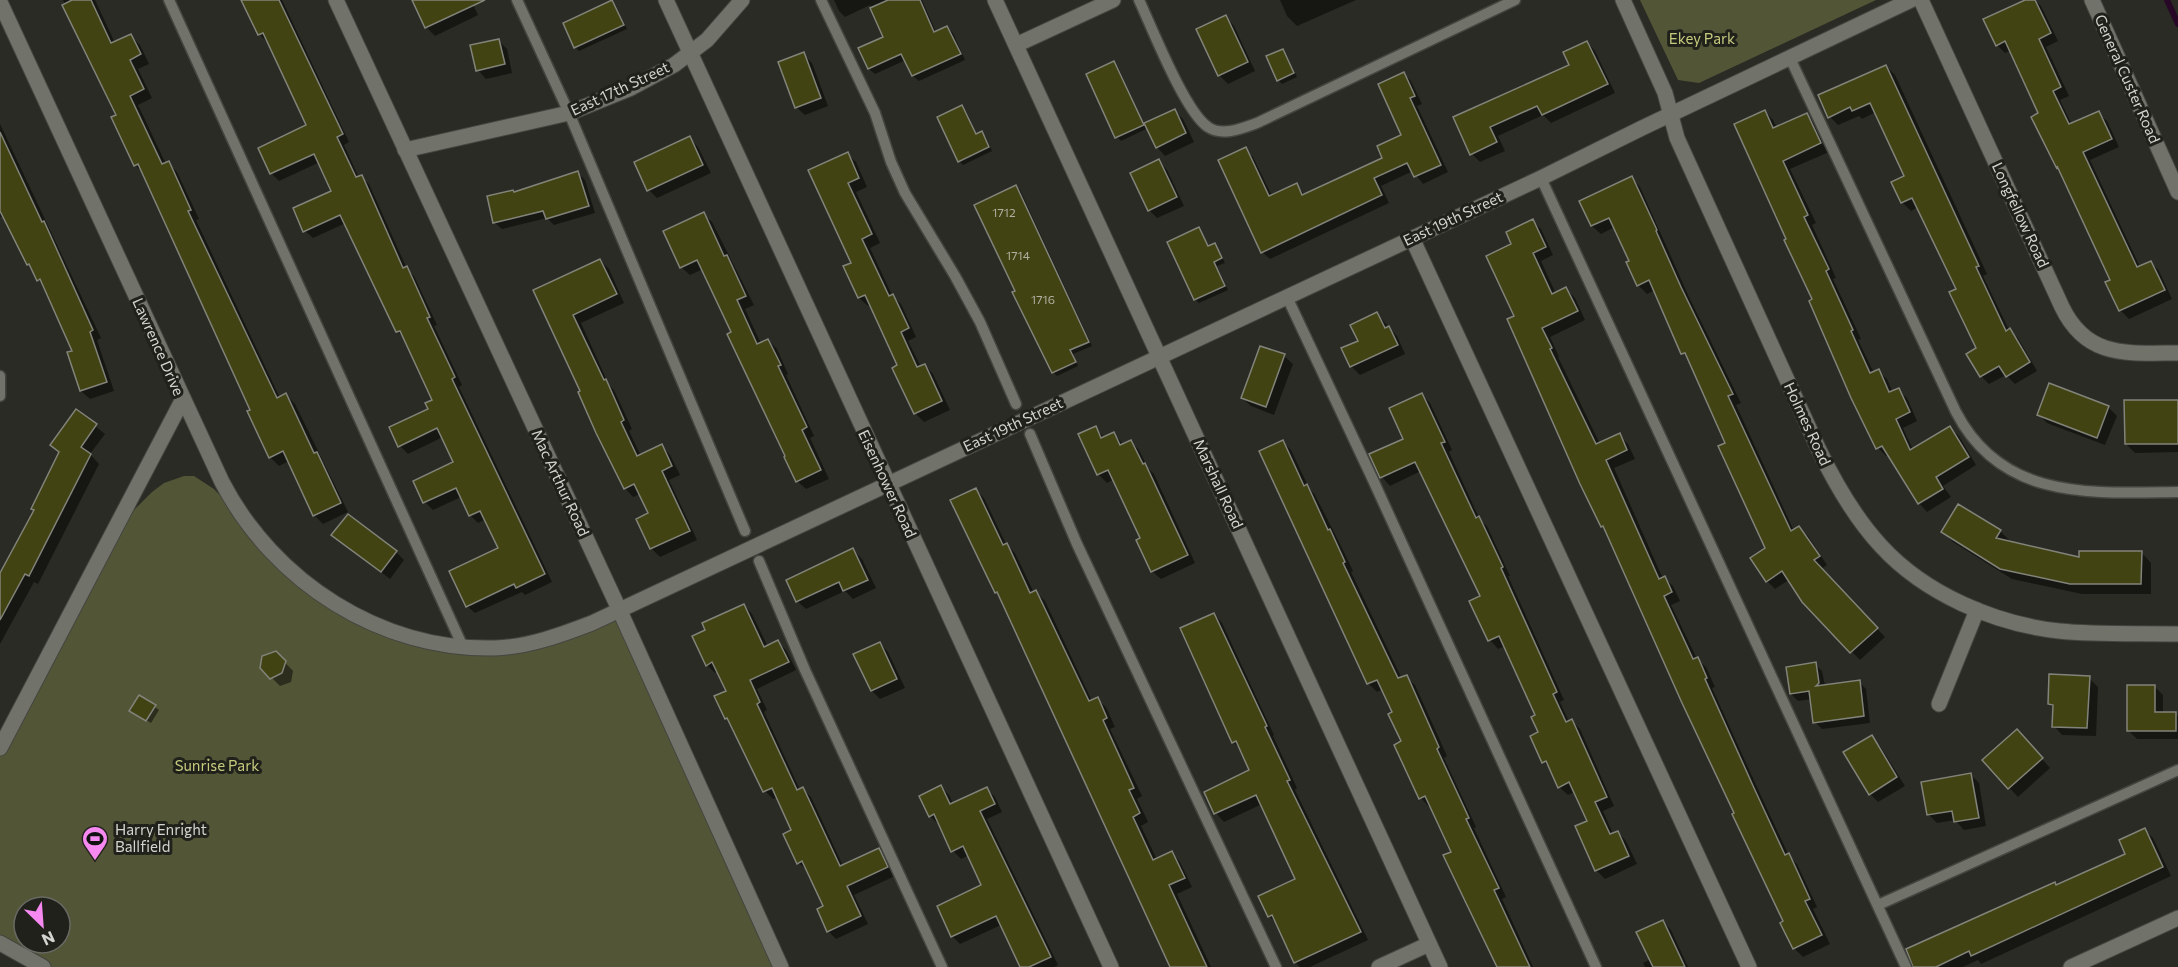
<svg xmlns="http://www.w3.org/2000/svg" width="2178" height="967" font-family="Commissioner,sans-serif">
<rect width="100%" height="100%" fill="#2a2b24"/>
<g fill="#535537" fill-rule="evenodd">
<path d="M1640 0H1876L1699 83 1678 80Z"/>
<path d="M184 476H194L214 489 283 562 393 633 497 648 619 609 781 967H43L0 943V748L115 529 152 492 164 483ZM24 907H60V943H24Z"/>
</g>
<g fill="#0007">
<path d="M63 0H95L115 43 131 36 140 45 149 64 138 69 152 98 138 105 166 164 168 163 177 172 199 219 196 220 280 398 286 395 295 404 348 512 323 524 314 515 289 461 279 466 270 457 251 411 144 174 135 165 118 116Z"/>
<path d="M243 0H282L349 142 344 145 359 178 361 177 369 184 407 269 414 276 437 325 434 326 462 385 459 387 552 582 525 595 522 592 475 613 467 606 500 549 486 519 478 523 470 515 461 497 433 510 425 502 415 481 455 463 443 437 408 454 400 446 430 410 434 400 405 339 398 332 346 223 313 238 305 231 333 191 320 162 279 181 271 173 260 149 308 126 269 41 267 42 259 34Z"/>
<path d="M414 0H471L478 15 435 36 426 27Z"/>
<path d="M834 0H922L936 32 947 27 953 33 965 60 919 81 913 76 906 60 875 74 869 69 885 38 870 5 845 17 839 11Z"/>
<path d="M1280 0H1356L1297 26 1287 16Z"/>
<path d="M2028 0H2035L2041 6 2058 41 2046 47 2069 96 2060 100 2072 125 2098 113 2107 121 2119 147 2090 160 2140 267 2151 262 2159 271 2172 299 2129 319 2121 311 2107 283 2112 281 2061 171 2033 117 2040 114 2010 51 2005 53 1997 45Z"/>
<path d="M612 2 616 6 627 29 579 51 575 47 565 24Z"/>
<path d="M1226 17 1234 26 1255 71 1228 84 1219 75Z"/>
<path d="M498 40 507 49 512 73 486 79 478 70Z"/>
<path d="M1587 42 1595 51 1615 93 1551 123 1543 115 1498 136 1505 151 1480 162 1472 154 1455 117 1571 66Z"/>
<path d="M1282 50 1286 54 1297 77 1282 84 1278 80Z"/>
<path d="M803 54 812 63 828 106 805 115 796 107Z"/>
<path d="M1114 63 1118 67 1145 125 1175 111 1183 119 1194 142 1165 156 1157 147 1148 128 1121 141 1117 137 1088 75Z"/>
<path d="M1886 66 1895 75 1987 274 1983 276 2009 330 2018 338 2037 371 2015 384 2006 375 1989 384 1981 376 1978 349 1958 289 1918 207 1911 211 1902 202 1906 177 1876 112 1862 119 1859 116 1838 125 1830 117Z"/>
<path d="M1404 74 1411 81 1422 104 1417 106 1448 172 1423 184 1413 171 1381 186 1389 203 1270 259 1262 252 1245 149 1253 157 1272 196 1296 185 1305 195 1384 158 1403 136Z"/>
<path d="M962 107 966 111 977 135 982 133 986 137 992 151 963 165 959 161Z"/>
<path d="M1765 111 1773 120 1777 128 1807 115 1815 123 1829 152 1790 169 1816 223 1812 225 1836 278 1833 279 1861 339 1858 340 1874 373 1878 371 1887 379 1893 393 1898 390 1907 398 1917 421 1903 428 1913 450 1950 428 1959 436 1976 465 1943 486 1951 497 1927 512 1919 503 1889 455 1886 456 1878 448 1814 300Z"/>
<path d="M0 124 101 338 97 340 114 391 90 399 81 391 74 352 44 285 28 264 4 216 0 217Z"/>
<path d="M689 138 698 147 711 173 657 198 649 190Z"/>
<path d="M847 154 856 162 867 187 856 192 880 243 870 248 892 295 901 304 916 337 908 341 921 367 925 365 933 374 950 410 924 422 915 413 899 366 871 305 868 306 859 298 845 267 853 263 810 171Z"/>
<path d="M1159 161 1167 170 1184 206 1157 218 1149 210Z"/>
<path d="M578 173 585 180 595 213 554 225 547 218 502 229 494 222 514 193Z"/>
<path d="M1632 178 1640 187 1689 297 1741 403 1736 405 1794 531 1799 528 1808 536 1827 565 1821 569 1885 637 1860 660 1803 601 1789 580 1775 589 1767 581V548L1727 443 1690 361 1683 353 1655 290 1647 294 1638 285 1632 261 1615 227 1601 234 1592 226 1581 202Z"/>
<path d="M1016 187 1020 190 1092 346 1073 354 1078 366 1057 376 1053 372 1017 291Z"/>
<path d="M703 214 712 222 754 305 745 309 761 344 768 340 777 349 788 374 786 375 814 436 810 438 829 479 806 489 797 481 703 269 690 275 681 267Z"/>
<path d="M1533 221 1541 229 1553 255 1541 261 1556 294 1566 289 1575 298 1585 320 1550 337 1559 357H1558L1600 444 1619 435 1628 444 1635 459 1614 468 1663 579 1664 578 1673 586 1680 601 1671 605 1697 659 1706 667 1715 687 1712 688 1762 798 1789 856 1797 864 1817 907 1813 909 1830 944 1803 957 1794 948 1785 922 1736 813 1607 531 1602 526 1516 316 1513 245Z"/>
<path d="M1198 229 1209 247 1215 245 1218 249 1225 263 1217 266 1228 290 1199 303 1195 299Z"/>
<path d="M600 260 609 269 624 303 581 323 609 385 614 390 632 429 629 431 641 456 662 446 670 455 680 475 669 480 697 540 660 557 652 549 638 519 650 514 640 494 633 497 625 488 535 291Z"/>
<path d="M1377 314 1397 336 1405 354 1360 375 1351 366 1343 349 1360 342Z"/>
<path d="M1284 356 1293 364 1274 415 1251 406 1242 398Z"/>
<path d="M1422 395 1430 403 1452 450 1449 452 1480 520 1487 526 1510 576H1508L1564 700 1560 702 1569 722 1572 721 1580 729 1614 806 1603 811 1613 834 1618 832 1626 841 1637 864 1605 879 1597 871 1577 827 1589 821 1575 792 1568 795 1559 787 1551 770 1544 762 1537 716 1505 646 1498 649 1490 640 1471 601 1482 596 1421 471 1390 486 1382 477 1371 455 1405 439Z"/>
<path d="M2178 401V452L2135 453 2126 444Z"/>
<path d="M2108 407 2117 416 2105 445 2047 423 2038 414Z"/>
<path d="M76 411 105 434 90 454 99 464 38 584 34 582 0 644V576L35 511Z"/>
<path d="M1095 428 1104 437 1114 434 1124 445 1131 442 1139 450 1148 468 1154 474 1195 563 1161 579 1152 571 1142 539 1114 479 1107 483 1098 474Z"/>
<path d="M1282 441 1291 450 1309 488 1315 495 1338 540 1353 571 1351 572 1402 679 1406 677 1415 685 1447 756 1444 758 1476 827 1474 828 1506 897 1502 899 1533 967H1497L1453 853 1431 806 1429 807 1421 798 1394 713 1383 689 1377 692 1368 683 1261 452Z"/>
<path d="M976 490 984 498 1006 544 1015 553 1034 593 1036 592 1045 601 1092 701 1097 699 1106 707 1115 727 1110 729 1142 796 1137 799 1148 822 1141 826 1157 860 1172 853 1180 862 1192 887 1177 894 1211 967H1171L1000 596 996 592Z"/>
<path d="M2000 531 2010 541 2080 559 2141 552 2151 563V594H2082L2012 579 1953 542 1943 532Z"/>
<path d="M333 535 396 552 404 560 390 579Z"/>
<path d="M853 550 862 559 876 588 853 599 845 591 806 609 797 601Z"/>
<path d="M744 605 752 614 768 647 778 642 786 650 796 670 757 689 767 710 764 712 800 790 803 789 811 797 843 866 878 849 886 858 895 876 854 895 868 924 836 939 828 931 825 907 808 870 798 863 793 831 778 797 773 799 765 791 732 724 726 718 728 691 718 671 715 673 707 665V630Z"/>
<path d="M1214 614 1222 623 1274 735 1273 736 1297 788 1295 790 1368 940 1310 967H1300L1295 962 1278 925 1269 916 1297 880 1262 804 1224 822 1216 813 1251 771 1241 750 1233 742Z"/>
<path d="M880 643 888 652 905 688 880 699 872 691Z"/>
<path d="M276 653 293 671 291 682 280 686 262 668Z"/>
<path d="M1815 664 1822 671 1825 686 1859 682 1866 689 1870 723 1822 729 1815 722 1812 699 1798 701 1791 694Z"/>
<path d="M2089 678 2098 687 2096 736 2062 735 2054 726V709L2049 703Z"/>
<path d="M2154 686 2163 695V714H2175L2178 716V739H2137L2128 730Z"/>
<path d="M155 707 159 710 151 723 135 714Z"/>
<path d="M1871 737 1880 746 1905 786 1878 802 1870 794Z"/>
<path d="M2025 740 2050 768 2018 797 1984 760Z"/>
<path d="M1970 774 1979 783 1986 826 1964 830 1955 820 1937 823 1929 815Z"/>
<path d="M941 787 949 795 953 804 987 789 995 797 1002 812 987 819 1058 965 1054 967H1021L1001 925 960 944 952 936 983 886 969 855 961 859 953 851 940 823 938 824 930 816Z"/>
<path d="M2145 830 2153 838 2171 876 1981 964 1978 960 1963 967H1915L2057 887 2127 854Z"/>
<path d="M1663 921 1671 930 1688 967H1645L1643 963 1651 959Z"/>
</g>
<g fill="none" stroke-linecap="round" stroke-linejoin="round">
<path stroke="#280827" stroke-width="6" d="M2167 0 2178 24"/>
</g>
<g fill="#414312" stroke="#82837a" stroke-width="1.5">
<path d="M72 0H91L111 43 131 34 141 54 130 60 144 89 130 96 162 164 169 161 191 210 188 211 277 398 286 393 314 453 317 452 341 503 313 516 283 451 269 458 247 411 250 410 169 232 138 164 134 166 111 117 116 115 62 5Z"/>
<path d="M241 0H279L343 134 337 137 356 177 362 175 403 268 407 266 430 317 427 318 455 377 452 379 545 574 516 588 514 584 466 607 449 571 498 548 480 511 469 516 456 488 423 503 413 481 453 462 437 428 398 447 389 427 428 409 425 403 432 400 400 331 396 332 340 215 303 232 293 208 331 191 314 154 270 174 258 148 306 125 263 33 258 35Z"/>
<path d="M412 0H485L425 28Z"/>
<path d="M612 0 624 25 574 48 563 23Z"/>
<path d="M888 0H920L934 32 947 26 961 54 912 76 901 54 868 69 858 48 883 37 870 8Z"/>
<path d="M2025 0H2035L2051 33 2039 39 2061 87 2053 91 2069 124 2099 111 2112 139 2083 152 2137 267 2151 261 2165 290 2119 311 2105 282 2110 280 2057 166V169L2031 117 2038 113 2005 41 1996 46 1983 19Z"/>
<path d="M1226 15 1248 62 1218 76 1196 29Z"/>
<path d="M499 39 505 64 476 71 470 45Z"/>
<path d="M1587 41 1608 84 1542 115 1537 106 1490 127 1497 142 1470 155 1453 117 1569 65 1563 52Z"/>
<path d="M1283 49 1294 73 1277 81 1266 56Z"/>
<path d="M804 52 821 98 795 108 778 62Z"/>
<path d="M1114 61 1144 125 1115 138 1086 74Z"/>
<path d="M1886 65 1979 266 1976 267 2006 331 2010 328 2030 362 2006 377 1999 366 1980 377 1966 354 1976 348 1949 292 1956 289 1912 198 1901 203 1891 182 1904 176 1870 103 1852 111 1850 107 1828 118 1818 95Z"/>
<path d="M1404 72 1415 96 1410 98 1441 165 1414 177 1407 163 1374 178 1382 195 1261 253 1218 160 1246 147 1269 196 1297 183 1302 195 1382 158 1377 146 1401 135 1378 84Z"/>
<path d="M962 105 976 134 982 131 989 147 958 162 937 117Z"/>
<path d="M1175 109 1186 133 1156 148 1144 123Z"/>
<path d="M1765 110 1773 128 1807 113 1821 143 1783 161 1808 215 1804 217 1829 269 1826 271 1853 330 1851 331 1870 373 1879 369 1889 392 1899 388 1910 412 1896 419 1910 450 1950 426 1969 457 1936 477 1943 489 1918 504 1882 446 1876 449 1851 398 1809 301 1812 299 1784 240 1786 239 1734 124Z"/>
<path d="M0 132 42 222 44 221 93 330 90 332 107 382 80 391 67 352 72 351 40 279 37 281 29 264 27 265 0 211Z"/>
<path d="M690 136 703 165 647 191 634 162Z"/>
<path d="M848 152 859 178 848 183 872 234 862 239 889 296 893 294 909 328 901 332 917 367 925 364 942 401 914 414 892 368 897 365 865 295 858 298 843 266 851 263 808 170Z"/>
<path d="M1159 159 1177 197 1148 211 1130 173Z"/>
<path d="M578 171 589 206 546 219 543 211 493 223 487 196 513 190 514 192Z"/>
<path d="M1632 176 1657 230 1656 231 1681 287 1733 394 1728 396 1791 531 1799 526 1820 556 1814 560 1878 628 1850 653 1802 602 1782 571 1766 582 1750 558 1765 548 1718 446 1725 443 1685 353 1681 354 1649 280 1637 286 1626 262 1629 261 1609 218 1591 226 1579 201Z"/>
<path d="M1016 185 1089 342 1070 350 1076 362 1052 373 1012 292 1015 291 974 205Z"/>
<path d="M704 212 724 256 727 255 746 296 737 300 757 344 768 339 781 365 778 366 807 427 802 430 821 470 796 482 784 457 785 456 727 334 731 332 697 260 680 268 663 231Z"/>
<path d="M1533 219 1546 247 1533 253 1552 294 1566 287 1578 311 1542 328 1552 348 1550 349 1596 444 1620 433 1627 450 1606 460 1659 579 1665 576 1672 592 1664 596 1693 659 1698 657 1707 678 1705 679 1754 788 1785 855 1789 853 1810 899 1805 901 1822 935 1793 949 1780 923 1783 921 1732 814 1734 813 1682 703 1603 526 1601 527 1580 484 1507 319 1514 316 1486 256 1511 244 1506 232Z"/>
<path d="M1199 227 1208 246 1215 243 1222 258 1214 262 1225 286 1194 300 1167 242Z"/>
<path d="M600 259 617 294 573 315 604 380 606 379 624 420 621 422 637 456 662 444 672 466 662 471 690 531 650 549 636 519 648 513 634 484 624 489 596 433 578 392 580 391 533 290Z"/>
<path d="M1377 312 1385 328 1389 326 1398 345 1350 367 1341 348 1358 341 1350 325Z"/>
<path d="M1260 346 1285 354 1266 407 1241 398Z"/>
<path d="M2049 383 2109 406 2097 438 2037 415Z"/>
<path d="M1422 393 1445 442 1441 443 1476 518 1479 516 1503 567 1501 568 1557 692 1553 694 1566 722 1572 719 1607 797 1595 802 1610 834 1618 831 1629 856 1595 871 1575 826 1587 821 1569 782 1558 788 1546 761 1542 763 1530 736 1538 732 1531 717 1535 715 1499 636 1488 641 1469 601 1480 596 1415 462 1380 478 1369 454 1403 439 1389 408Z"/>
<path d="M2124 400H2178V444H2125Z"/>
<path d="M76 409 97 424 81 447 91 454 29 576 25 574 0 620V573L34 510 31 509 59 452 50 445Z"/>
<path d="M1096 426 1101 438 1114 432 1120 445 1131 440 1143 464 1145 463 1188 555 1151 572 1136 540 1140 538 1108 470 1097 475 1078 434Z"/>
<path d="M1283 440 1304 486 1307 484 1328 530 1330 529 1345 562 1343 563 1398 678 1407 675 1439 747 1437 749 1469 818 1466 819 1499 888 1494 890 1530 967H1497L1466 903 1443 855 1451 852 1425 796 1419 799 1394 745 1401 741 1388 714 1392 712 1377 680 1367 684 1259 451Z"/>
<path d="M976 488 1003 545 1007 543 1030 593 1036 590 1089 701 1098 697 1107 718 1103 720 1134 788 1129 790 1140 813 1133 817 1153 860 1172 851 1185 878 1169 885 1207 967H1170L997 592 995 593 950 500Z"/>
<path d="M1958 504 2001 530 1996 538 2079 557V551H2142L2141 584H2070L2000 569 1941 532Z"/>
<path d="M348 514 397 551 381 572 331 535Z"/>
<path d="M853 548 868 580 843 591 839 582 796 602 786 580Z"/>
<path d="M744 604 764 647 778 640 789 662 750 680 760 702 757 704 797 790 803 787 840 866 879 848 888 867 847 886 861 916 827 932 817 909 823 906 802 861 797 864 783 834 791 830 772 788 763 792 727 718 725 719 714 696 726 691 712 662 706 666 692 636 705 630 702 623Z"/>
<path d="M1214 613 1267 726 1265 727 1290 780 1287 781 1361 932 1294 963 1272 915 1268 917 1258 896 1295 879 1256 795 1214 814 1204 792 1249 770 1236 741 1232 743 1180 628Z"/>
<path d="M880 642 897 679 871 691 853 654Z"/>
<path d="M276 651 286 661 282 673 270 679 260 668 262 656Z"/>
<path d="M1816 662 1819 683 1816 686 1860 680 1864 716 1813 723 1809 691 1790 694 1786 667Z"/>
<path d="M2049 674 2090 676 2087 728 2052 727 2053 705 2048 704Z"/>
<path d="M2127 685H2155V712H2176V731H2127Z"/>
<path d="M139 695 156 705 146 721 129 711Z"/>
<path d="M2017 729 2043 758 2008 789 1982 760Z"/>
<path d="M1872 735 1897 777 1869 795 1843 752Z"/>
<path d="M1971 773 1979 818 1954 822 1952 811 1927 815 1921 782Z"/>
<path d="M941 785 950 804 987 787 995 804 980 811 1051 957 1029 967H1020L996 916 951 937 937 906 981 885 963 846 951 852 934 814 929 817 919 796Z"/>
<path d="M2145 828 2163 867 1971 956 1969 951 1936 967H1913L1906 949 2055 882 2056 885 2125 854 2119 840Z"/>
<path d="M1663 920 1685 967H1653L1636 932Z"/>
</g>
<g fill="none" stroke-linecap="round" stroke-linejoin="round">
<defs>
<g id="service">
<path d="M169 0 463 647"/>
<path d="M517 0 569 113 745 531"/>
<path d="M821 0 875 113 891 162 905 193 955 276 980 322 1016 404"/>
<path d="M1139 0C1152 28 1185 112 1208 127 1222 137 1243 128 1257 123L1515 0"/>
<path d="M1790 58 1956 412C2002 501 2092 493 2178 492"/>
<path d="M1541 178 1906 967"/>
<path d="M1287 297 1373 480 1596 967"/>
<path d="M0 376V396"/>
<path d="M1030 434 1077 544 1276 967"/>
<path d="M759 561 805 670 942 967"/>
<path d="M1878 905 2178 770"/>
</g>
<g id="minor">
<path d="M336 0 619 609 781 967"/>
<path d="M666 0 1111 967"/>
<path d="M995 0 1440 967"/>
<path d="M1623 0 1665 93 1677 138 1819 450C1836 485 1855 518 1881 546 1925 594 1995 624 2059 631 2098 635 2139 633 2178 634"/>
<path d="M1921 0 2062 307C2087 359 2128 353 2178 353"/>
<path d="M2092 0 2178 192"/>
<path d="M0 2 222 482C274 582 381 651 495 648 528 647 561 635 592 623L1541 178 1642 128 1911 0"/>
<path d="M1016 45 1113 0"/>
<path d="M405 150 569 113 631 88 674 65 707 40 742 0"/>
<path d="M1412 238 1749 967"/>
<path d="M1939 704 1977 610"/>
<path d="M0 748 183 399"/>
<path d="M0 943 43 967"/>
<path d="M1379 967 1429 944"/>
<path d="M2071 967 2178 918"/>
</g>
</defs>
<use href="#service" stroke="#454540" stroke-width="13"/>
<use href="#minor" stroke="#454540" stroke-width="17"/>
<use href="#service" stroke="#717269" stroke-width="10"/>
<use href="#minor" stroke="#717269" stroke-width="15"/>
</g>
<defs>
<symbol id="stadium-pin" viewBox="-11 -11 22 30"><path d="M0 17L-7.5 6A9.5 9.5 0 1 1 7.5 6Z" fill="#f589ef" stroke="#20211a"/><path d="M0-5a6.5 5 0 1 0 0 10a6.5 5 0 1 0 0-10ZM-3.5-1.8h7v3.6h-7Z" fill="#111"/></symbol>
</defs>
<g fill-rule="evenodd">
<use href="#stadium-pin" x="80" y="824" width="30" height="40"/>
</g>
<g text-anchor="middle" stroke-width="6" stroke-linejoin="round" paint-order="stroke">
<g font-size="12" fill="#afb0a0">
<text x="1004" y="217">1712</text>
<text x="1018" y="260">1714</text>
<text x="1043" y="304">1716</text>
</g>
<g font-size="15" fill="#c6cb7e" stroke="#20211a">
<text x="1702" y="44">Ekey Park</text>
<text x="217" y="771">Sunrise Park</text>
</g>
<g font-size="15" fill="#d4d5d0" stroke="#20211a">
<text transform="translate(2127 79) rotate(66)" y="5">General Custer Road</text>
<text transform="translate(620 89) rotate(-25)" y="5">East 17th Street</text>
<text transform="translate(2020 215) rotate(65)" y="5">Longfellow Road</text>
<text transform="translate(1453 219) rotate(-25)" y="5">East 19th Street</text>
<text transform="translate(158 347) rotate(66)" y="5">Lawrence Drive</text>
<text transform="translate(1807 424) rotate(65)" y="5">Holmes Road</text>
<text transform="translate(1013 425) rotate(-25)" y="5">East 19th Street</text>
<text transform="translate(560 483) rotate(65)" y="5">Mac Arthur Road</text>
<text transform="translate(887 484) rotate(65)" y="5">Eisenhower Road</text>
<text transform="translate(1218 484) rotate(65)" y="5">Marshall Road</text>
</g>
<g font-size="15" fill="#d4d5d0" stroke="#20211a" text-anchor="start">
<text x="115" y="835">Harry Enright<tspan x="115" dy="17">Ballfield</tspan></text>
</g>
</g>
<g transform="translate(42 925) rotate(155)"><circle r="28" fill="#20211a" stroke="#686963" stroke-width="1.5"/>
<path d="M0-4.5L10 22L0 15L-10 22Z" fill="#f589ef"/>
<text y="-9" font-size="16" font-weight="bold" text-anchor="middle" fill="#d4d5d0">N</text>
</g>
</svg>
